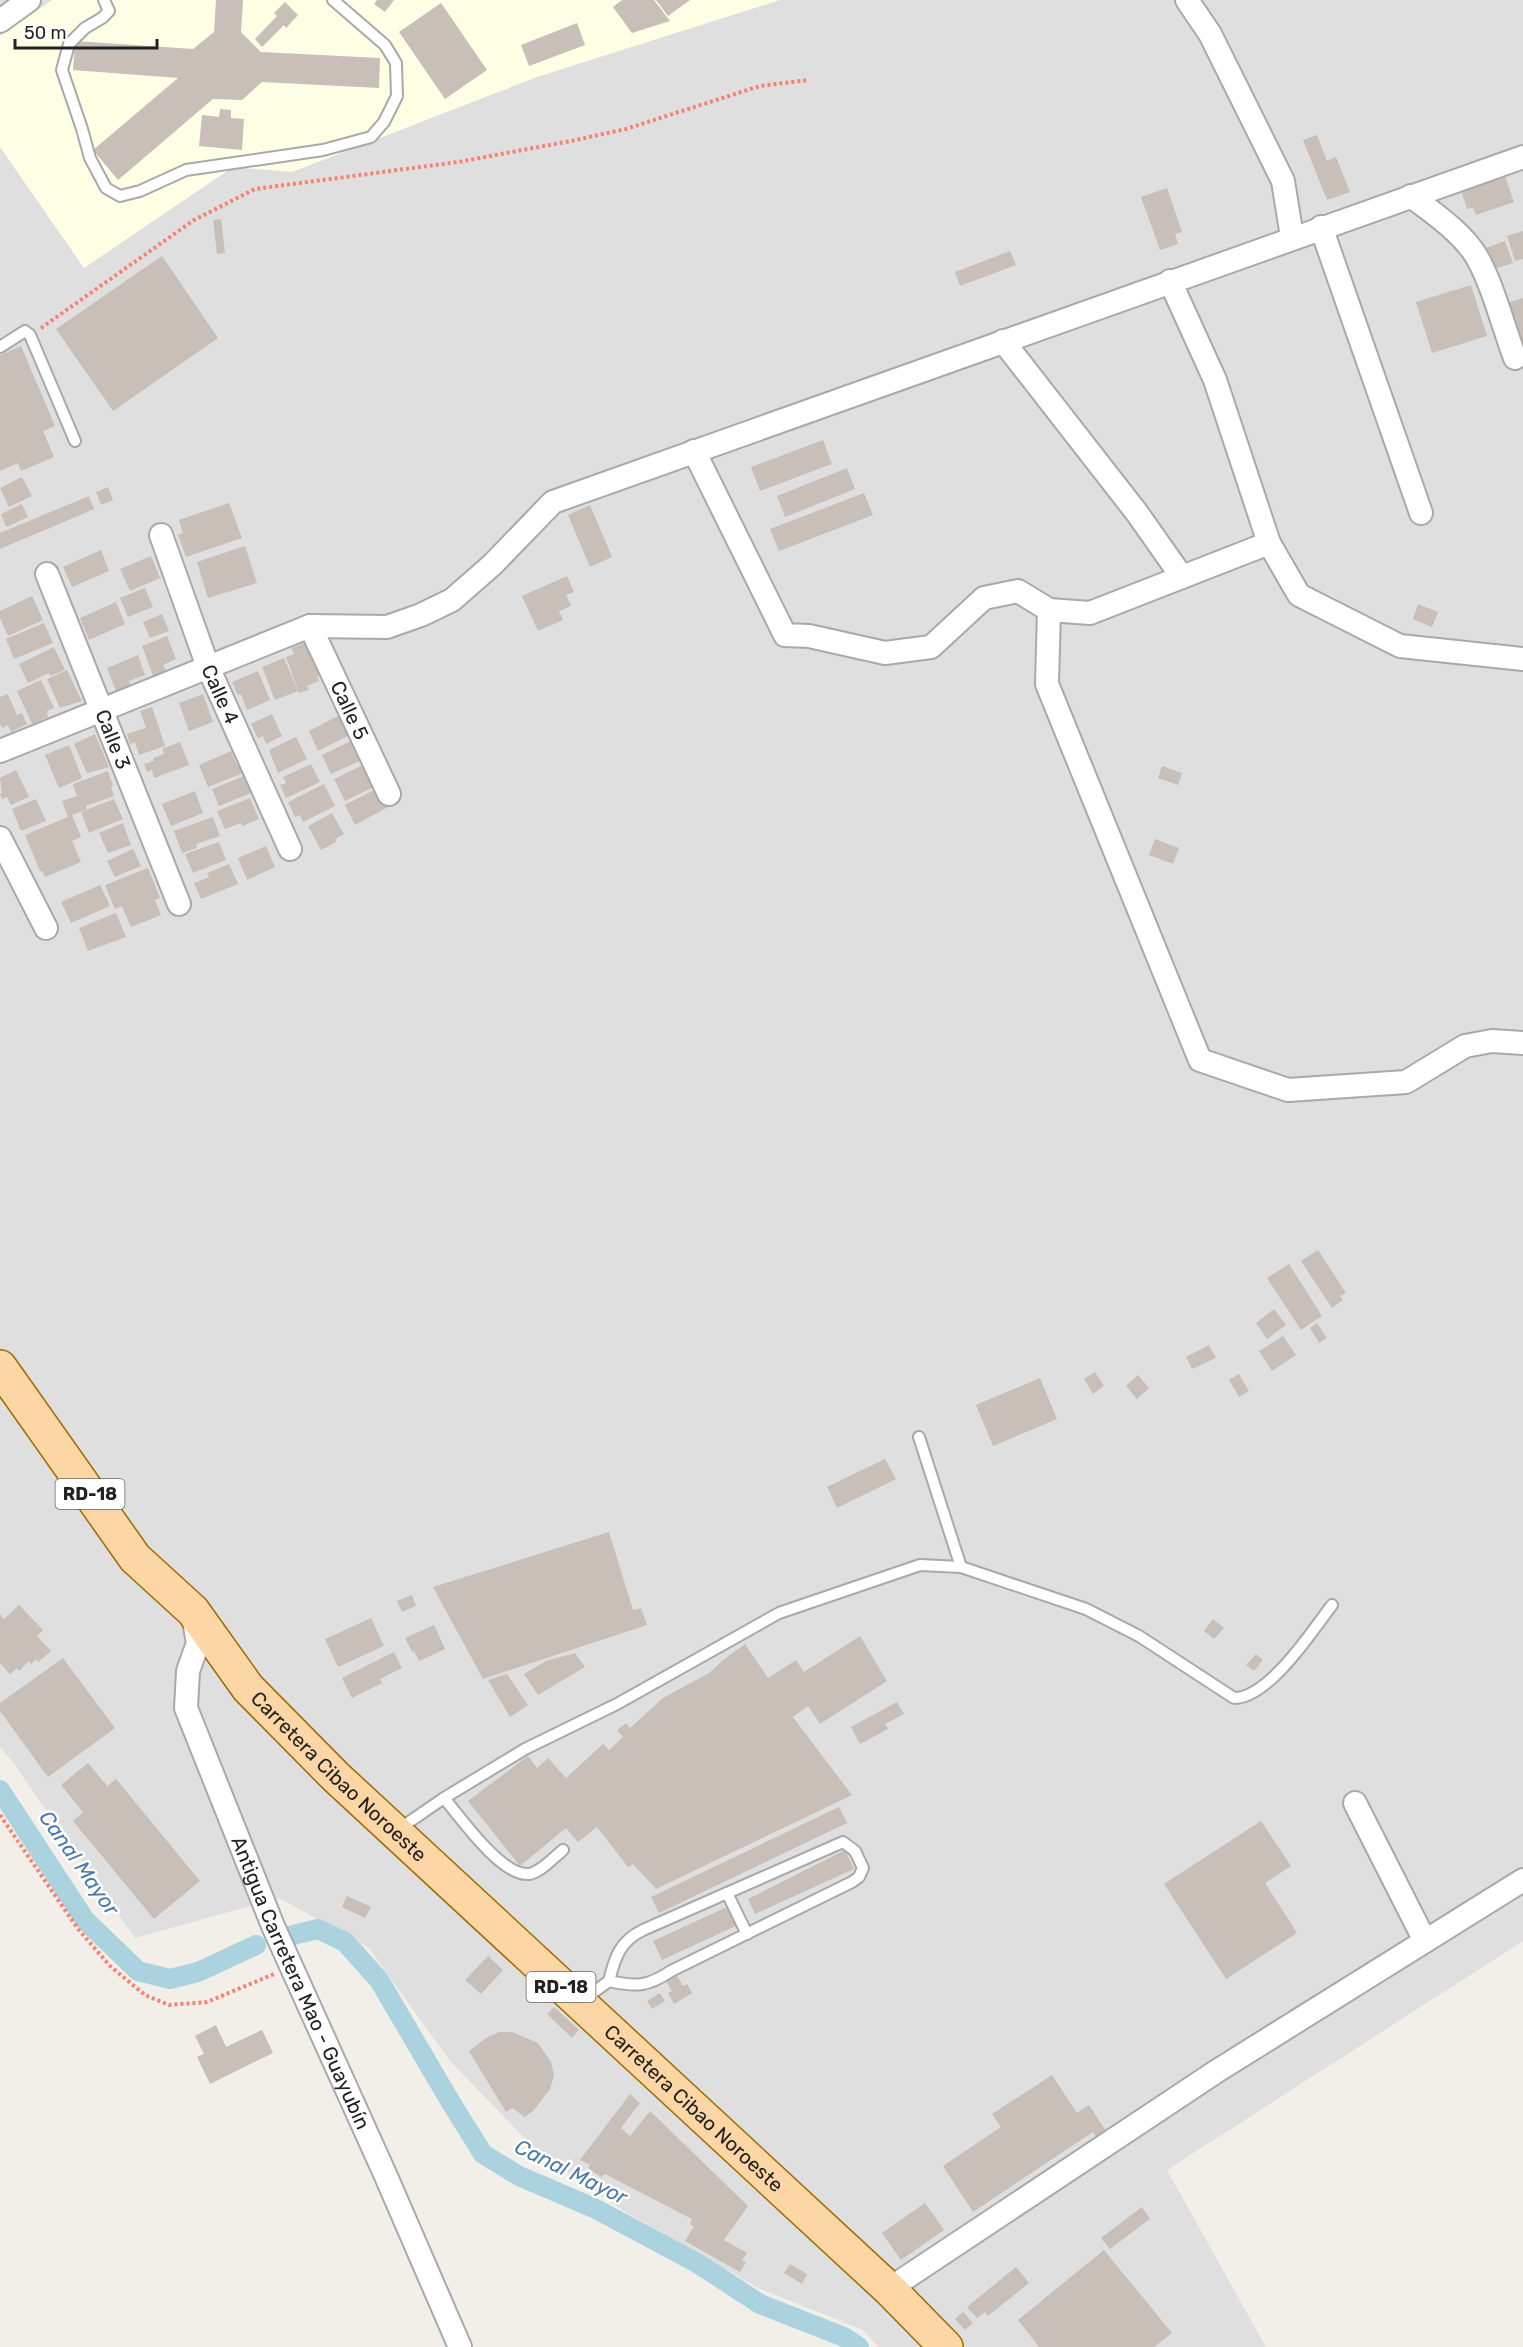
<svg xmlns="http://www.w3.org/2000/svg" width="1523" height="2347" font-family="Rubik,sans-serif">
<rect width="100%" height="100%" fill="#f2efe9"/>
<path fill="#e0dfdf" d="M0 0H1523V1941L1167 2170 1266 2347H878L863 2330 758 2288 627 2213 540 2154 450 2061 368 1947 279 1898 135 1938 12 1761 0 1747Z"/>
<path fill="#ffffe5" d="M52 0H780L537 77 292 172 233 167 84 268 0 147V36Z"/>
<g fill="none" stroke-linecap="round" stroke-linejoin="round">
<g stroke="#aad3df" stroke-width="20">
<path d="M0 1790 85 1920 138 1971 170 1979 198 1972 256 1945"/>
<path d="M281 1938 318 1929 345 1942 379 1980 450 2101 483 2154 519 2176 594 2208 697 2263 760 2304 844 2337 859 2347"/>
</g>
</g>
<g fill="#c7bfb8">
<path d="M216 0H243L241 32 261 52 380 58 379 88 262 82 242 100 213 99 118 180 93 150 178 78 73 70 75 41 193 49 214 32Z"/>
<path d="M377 0H394L385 12 374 4Z"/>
<path d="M622 0H654L670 21 632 33 613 7Z"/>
<path d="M656 0H690L668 16Z"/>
<path d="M285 2 298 15 286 28 284 25 262 47 255 39 277 16 274 13Z"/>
<path d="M441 3 487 70 445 99 399 32Z"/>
<path d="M577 23 585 45 529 66 521 45Z"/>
<path d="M220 109 231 110V118L244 119 242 150 199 146 202 115 219 117Z"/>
<path d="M1317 135 1327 161 1336 157 1350 192 1327 200 1303 140Z"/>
<path d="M1505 176 1514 202 1476 215 1473 208 1467 209 1461 190Z"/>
<path d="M1167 188 1182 232 1175 234 1178 244 1160 250 1141 197Z"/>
<path d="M221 219 225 253 217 254 213 220Z"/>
<path d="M1523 231V259L1515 261 1507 236Z"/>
<path d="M1505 241 1513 263 1494 269 1486 248Z"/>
<path d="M1010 251 1016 265 960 286 955 272Z"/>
<path d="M162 256 218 338 113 411 56 329Z"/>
<path d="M1471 285 1487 336 1432 353 1416 302Z"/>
<path d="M1523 298V350L1505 304Z"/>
<path d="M21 346 55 426 43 431 54 457 21 471 18 463 0 471V355Z"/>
<path d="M823 440 832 464 760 491 751 467Z"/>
<path d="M847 468 855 489 785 517 777 496Z"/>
<path d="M22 477 32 496 9 507 0 488Z"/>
<path d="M108 487 113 500 101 505 96 492Z"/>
<path d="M864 493 873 515 779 551 770 529Z"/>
<path d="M89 496 94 509 0 549V533Z"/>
<path d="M229 503 242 538 186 557 178 535 183 533 179 520Z"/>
<path d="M22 504 28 517 6 527 1 514Z"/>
<path d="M590 505 612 557 590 567 568 515Z"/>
<path d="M245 546 257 583 208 598 197 562Z"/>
<path d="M101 550 109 571 72 587 63 567Z"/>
<path d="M151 556 160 578 130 591 120 569Z"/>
<path d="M567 576 574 592 566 595 571 606 559 611 563 620 538 631 522 596Z"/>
<path d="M145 588 153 607 128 617 120 598Z"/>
<path d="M32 596 43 620 8 636 0 618V611Z"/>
<path d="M116 602 125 624 89 640 80 618Z"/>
<path d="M1418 604 1438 612 1432 627 1413 619Z"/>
<path d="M162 614 169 631 150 638 143 622Z"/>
<path d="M44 623 53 643 14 659 6 639Z"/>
<path d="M167 636 176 659 163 665 167 673 154 678 142 646Z"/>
<path d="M310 641 322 674 317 676 319 681 307 686 309 690 299 693 286 657 294 654 291 648Z"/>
<path d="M54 647 65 670 50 676 49 673 28 683 19 664Z"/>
<path d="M138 655 145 675 129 681 130 685 116 691 107 668Z"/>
<path d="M284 658 298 691 275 700 262 667Z"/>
<path d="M67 670 82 701 60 708 47 679Z"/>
<path d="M258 671 270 700 247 710 241 694 238 695 232 682Z"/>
<path d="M41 680 54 708 47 711 48 717 32 724 17 691Z"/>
<path d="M8 694 17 715 22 713 27 724 11 732 8 725 2 728 0 724V697Z"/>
<path d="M203 694 213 722 189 731 179 703Z"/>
<path d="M152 707 165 746 139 755 135 742 130 744 127 734 146 728 140 711Z"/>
<path d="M272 714 282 736 266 744 263 736 258 738 251 724Z"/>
<path d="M340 715 350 735 318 751 309 731Z"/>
<path d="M95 734 109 767 87 773 74 744Z"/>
<path d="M296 737 307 759 278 773 269 750Z"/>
<path d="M355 739 364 759 331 774 322 755Z"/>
<path d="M180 742 189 765 154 778 152 770 147 772 144 764 154 761 153 758 164 754 162 749Z"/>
<path d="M69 745 82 778 59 788 45 755Z"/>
<path d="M231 751 237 765 242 763 246 772 208 787 199 765Z"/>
<path d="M311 764 320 782 286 798 280 785 286 783 283 777Z"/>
<path d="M365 764 374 787 345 801 334 779Z"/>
<path d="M1162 766 1182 773 1178 785 1158 778Z"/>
<path d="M16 770 29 797 11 805 7 797 2 799 0 794 2 793 0 778Z"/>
<path d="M108 771 113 786 111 787 114 796 86 806 87 809 72 815 81 837 72 841 81 862 45 877 42 871H40L25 835 68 817 62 801 77 796 73 784Z"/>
<path d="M244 776 251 793 219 806 212 789Z"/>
<path d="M324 784 335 806 303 822 300 815 295 817 288 802Z"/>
<path d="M378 788 388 807 355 825 345 805Z"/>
<path d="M195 791 203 813 171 826 162 804Z"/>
<path d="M250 798 259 819 242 826 241 823 225 829 217 811Z"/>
<path d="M36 799 46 821 21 831 12 809Z"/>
<path d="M114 799 123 819 89 833 81 812Z"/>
<path d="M332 813 344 834 335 839 336 842 321 850 308 826Z"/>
<path d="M213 817 220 836 196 844 197 848 182 853 174 831Z"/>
<path d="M123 823 131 845 108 853 99 833Z"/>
<path d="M1155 839 1179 848 1173 864 1149 855Z"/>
<path d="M219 842 226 860 193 873 185 854Z"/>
<path d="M266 846 275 867 247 880 238 858Z"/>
<path d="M133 849 141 866 115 877 107 861Z"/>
<path d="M229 864 238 884 201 899 194 883 209 877 207 873Z"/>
<path d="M148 868 160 898 155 900 161 915 131 927 122 906 115 909 105 885Z"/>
<path d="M100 885 110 906 71 923 61 902Z"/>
<path d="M116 913 126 937 88 951 79 928Z"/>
<path d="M1318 1250 1346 1293 1340 1296 1343 1300 1332 1308 1301 1261Z"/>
<path d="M1289 1264 1322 1316 1301 1330 1267 1278Z"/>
<path d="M1274 1309 1286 1325 1267 1339 1256 1323Z"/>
<path d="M1317 1323 1327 1338 1319 1343 1310 1328Z"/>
<path d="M1283 1336 1296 1355 1272 1371 1259 1351Z"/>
<path d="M1209 1345 1216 1358 1192 1369 1186 1357Z"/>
<path d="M1095 1372 1104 1386 1093 1394 1084 1379Z"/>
<path d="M1239 1374 1249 1391 1239 1397 1229 1380Z"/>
<path d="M1138 1375 1149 1388 1137 1399 1126 1386Z"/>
<path d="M1040 1378 1057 1419 993 1446 976 1405Z"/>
<path d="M885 1459 896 1479 837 1508 827 1487Z"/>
<path d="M609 1532 633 1610 641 1608 647 1625 483 1679 433 1587Z"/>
<path d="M412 1595 416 1606 402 1612 397 1601Z"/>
<path d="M19 1605 43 1630 37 1636 51 1651 38 1662 36 1659 31 1664 29 1661 19 1671 17 1668 10 1674 0 1663V1614L4 1619Z"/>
<path d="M371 1618 384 1646 338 1667 325 1639Z"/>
<path d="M1213 1619 1224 1628 1214 1639 1204 1631Z"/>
<path d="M434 1625 445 1649 419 1661 414 1651 412 1652 405 1638Z"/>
<path d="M860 1636 887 1681 820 1724 808 1706 793 1717 852 1795 656 1889 633 1864 628 1867 597 1827 578 1842 566 1828 520 1866 468 1801 528 1756 537 1768 548 1758 566 1778 603 1744 609 1750 623 1737 617 1730 626 1723 630 1728 663 1698 709 1673 723 1660 745 1644 768 1678 796 1660 804 1672Z"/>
<path d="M394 1652 402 1668 380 1679 382 1683 352 1698 342 1678Z"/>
<path d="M575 1653 585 1667 538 1695 524 1674 546 1661Z"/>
<path d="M1256 1654 1263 1660 1254 1671 1246 1665Z"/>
<path d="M63 1658 115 1728 48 1777 0 1711V1703Z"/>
<path d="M507 1674 528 1705 510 1717 488 1680Z"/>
<path d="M897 1702 904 1714 885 1724 888 1729 860 1744 851 1727Z"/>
<path d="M88 1763 107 1786 116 1779 200 1881 154 1919 73 1821 83 1812 61 1785Z"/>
<path d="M839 1807 847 1823 659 1913 651 1897Z"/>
<path d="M1261 1821 1291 1866 1265 1883 1297 1933 1226 1979 1164 1884Z"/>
<path d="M845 1850 854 1869 755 1914 748 1899Z"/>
<path d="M347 1896 371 1907 365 1918 342 1907Z"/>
<path d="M729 1906 738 1925 662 1960 653 1941Z"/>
<path d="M488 1956 503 1970 481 1994 465 1980Z"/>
<path d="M676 1974 683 1986 687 1984 692 1993 674 2004 668 1993 672 1991 666 1981Z"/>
<path d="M660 1993 665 2001 652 2009 647 2001Z"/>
<path d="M554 2007 579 2030 572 2038 547 2014Z"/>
<path d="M216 2025 226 2047 262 2030 273 2053 210 2084 197 2057 204 2054 195 2036Z"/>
<path d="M499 2032H512L538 2043 551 2062 554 2075 550 2089 534 2110 525 2117 512 2108 506 2112 469 2051 486 2038Z"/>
<path d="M1052 2075 1077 2113 1089 2105 1106 2131 1096 2137 1093 2132 973 2212 943 2166 1001 2127 992 2114Z"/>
<path d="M630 2094 640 2103 621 2128 630 2136 650 2111 748 2206 724 2240 747 2253 742 2260 746 2262 740 2272 685 2241 694 2226 690 2224 692 2219 605 2174 601 2177 588 2168 590 2165 580 2160Z"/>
<path d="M925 2203 944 2230 901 2260 882 2233Z"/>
<path d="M1142 2207 1150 2219 1110 2249 1101 2238Z"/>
<path d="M1104 2250 1172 2333 1154 2347H1039L1018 2320Z"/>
<path d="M790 2264 807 2274 802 2284 784 2273Z"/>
<path d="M1016 2267 1029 2283 988 2316 985 2312 977 2318 967 2307Z"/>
<path d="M963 2312 973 2323 965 2330 955 2319Z"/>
</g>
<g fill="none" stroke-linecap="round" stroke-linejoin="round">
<defs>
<g id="lane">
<path d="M104 0 109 11 102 18 85 28 69 44 62 70 82 129 90 158 106 188 120 196 140 191 186 170 323 150 371 137 384 122 397 96 396 63 385 45 333 0"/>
<path d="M0 347 25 331 30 335 75 441"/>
<path d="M919 1437 961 1567"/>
<path d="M444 1798C460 1817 502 1877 529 1874 541 1872 554 1857 563 1850"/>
<path d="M399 1829 444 1798 525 1749 617 1704 779 1613 920 1565 961 1567 1086 1609 1139 1636 1234 1698C1269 1698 1312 1631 1332 1605"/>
<path d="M727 1893 747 1934"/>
<path d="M583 2000 609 1981C636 1987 647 1987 671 1971L852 1882 859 1877 863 1868 855 1851 843 1842 643 1930C620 1941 615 1957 609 1981"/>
</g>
<g id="street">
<path d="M1187 0 1210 34 1283 181 1292 237"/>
<path d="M0 21 29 0"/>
<path d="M1411 196C1433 213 1456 228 1473 251 1490 275 1504 329 1515 358"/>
<path d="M1321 227 1421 513"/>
<path d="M1170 281 1215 380 1269 543 1299 595 1400 646 1523 659"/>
<path d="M1003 341 1137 513 1182 577"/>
<path d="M694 451 785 635 809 636 885 653 931 647 984 598 1018 591 1049 610 1047 684 1200 1060 1288 1090 1406 1082 1465 1046 1492 1041 1523 1043"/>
<path id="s1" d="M161 535 208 667 290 849"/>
<path id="s2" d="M47 574 179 904"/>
<path d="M1049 610 1090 613 1269 543"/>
<path id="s3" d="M310 626 389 794"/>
<path d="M0 751 310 626 387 627 421 615 452 600 492 565 553 502 1523 157"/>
<path d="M0 838 46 928"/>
<path id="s4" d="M193 1615 198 1643 188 1671 186 1708 273 1926 385 2174 460 2347"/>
<path d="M1355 1803 1425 1941"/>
<path d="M889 2289 1217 2071 1523 1880"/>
</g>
<g id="primary">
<path id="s5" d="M0 1367 135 1558 193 1611 248 1688 336 1777 889 2289 946 2347"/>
</g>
</defs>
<use href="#lane" stroke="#a9a9a9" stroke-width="14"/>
<use href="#street" stroke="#a9a9a9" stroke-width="26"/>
<use href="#primary" stroke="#a06b00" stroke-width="36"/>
<g stroke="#fa8072" stroke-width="4" stroke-dasharray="3 3" stroke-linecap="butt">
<path d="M41 328 194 220 255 189 458 162 571 141 626 129 760 86 809 80"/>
<path d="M0 1815 78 1929 110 1966 145 1995 169 2005 207 2002 274 1974"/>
</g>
<use href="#lane" stroke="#fff" stroke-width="10"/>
<use href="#street" stroke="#fff" stroke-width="22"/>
<use href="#primary" stroke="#fcd6a4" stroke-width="33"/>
</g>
<g text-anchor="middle" stroke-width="5" stroke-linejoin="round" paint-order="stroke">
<g fill="#fff" stroke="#646464" stroke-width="1.5">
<rect x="55.5" y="1479" width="69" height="30" rx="4.5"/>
<rect x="526.5" y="1972" width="69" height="30" rx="4.5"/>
</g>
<g font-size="18" font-weight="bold" fill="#222">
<text x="90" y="1500">RD-18</text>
<text x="561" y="1993">RD-18</text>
</g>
<g font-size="20" fill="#222" stroke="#fff">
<text dy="7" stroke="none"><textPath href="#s1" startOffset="170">Calle 4</textPath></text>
<text dy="7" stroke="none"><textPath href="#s3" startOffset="93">Calle 5</textPath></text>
<text dy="7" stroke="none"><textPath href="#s2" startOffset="178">Calle 3</textPath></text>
<text dy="7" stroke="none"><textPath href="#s5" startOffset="534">Carretera Cibao Noroeste</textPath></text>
<text dy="7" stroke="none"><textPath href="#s4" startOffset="393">Antigua Carretera Mao - Guayubín</textPath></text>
<text dy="7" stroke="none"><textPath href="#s5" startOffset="1020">Carretera Cibao Noroeste</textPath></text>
</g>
<g font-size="21" font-style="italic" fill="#4a7aab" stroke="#fff">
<text transform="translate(79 1863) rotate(55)" y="7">Canal Mayor</text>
<text transform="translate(571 2172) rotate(26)" y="7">Canal Mayor</text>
</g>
</g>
<path d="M15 39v9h142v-9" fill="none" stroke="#222222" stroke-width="3"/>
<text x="24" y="39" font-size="18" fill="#222222" stroke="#ffffff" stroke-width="4.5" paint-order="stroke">50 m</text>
</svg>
